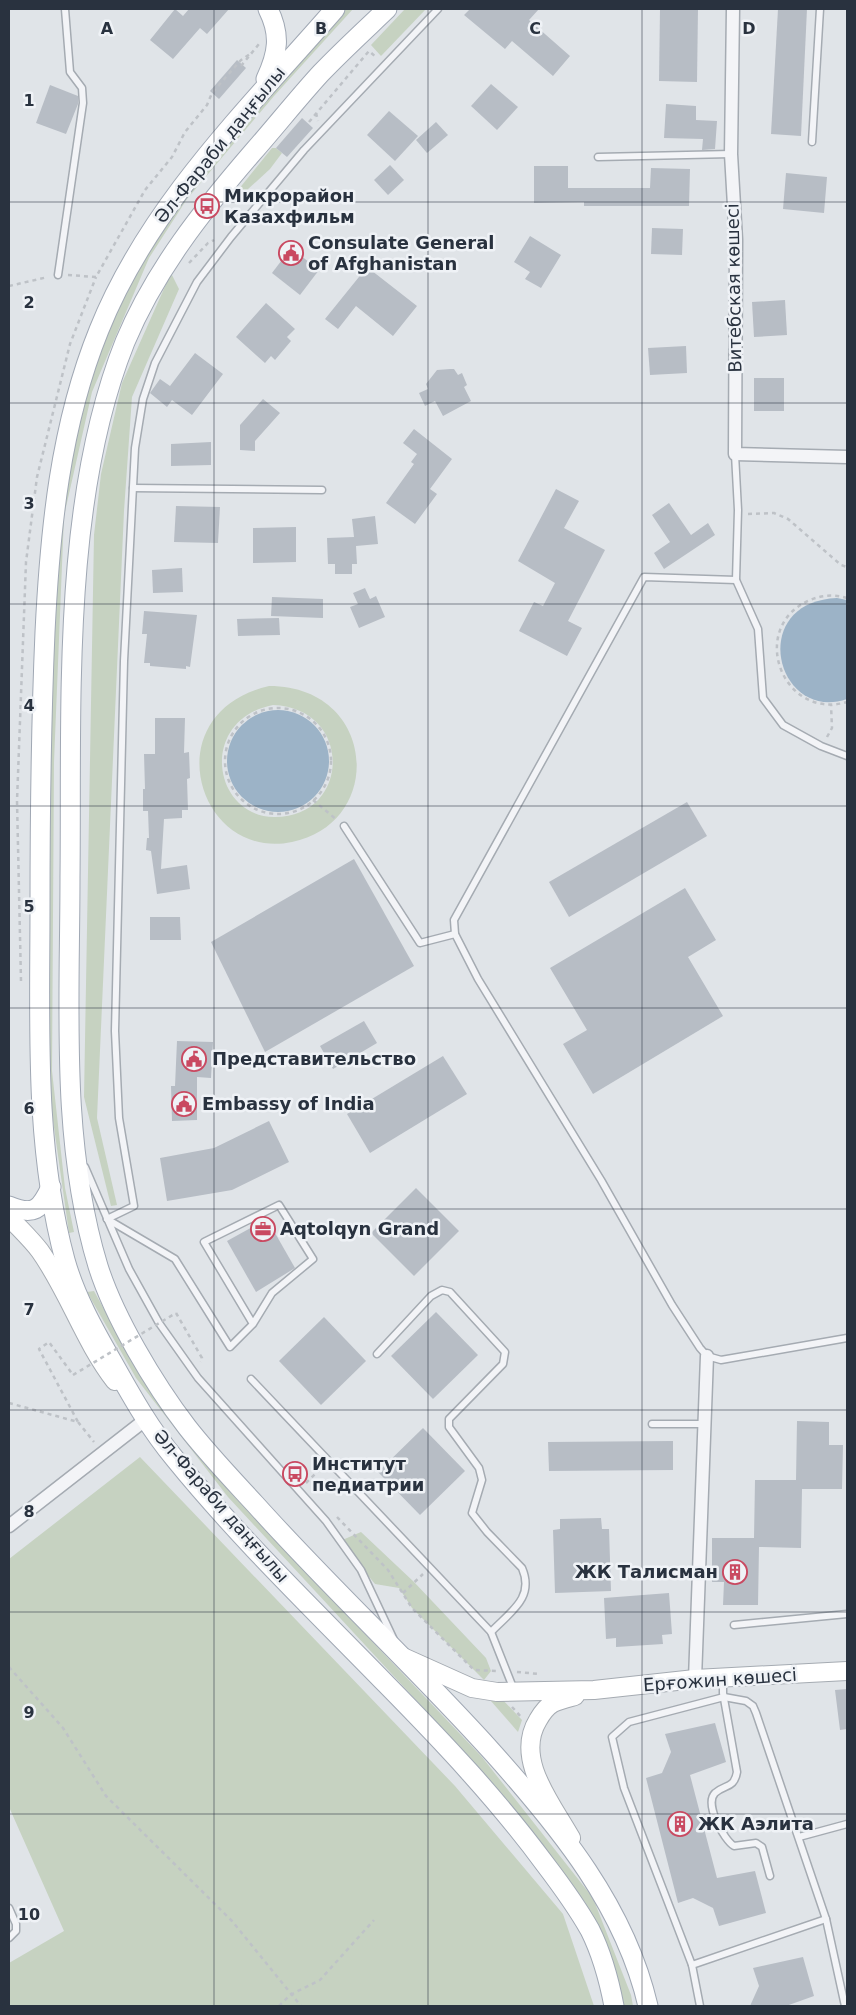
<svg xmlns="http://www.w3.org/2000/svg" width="856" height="2015" font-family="'DejaVu Sans',sans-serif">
<rect width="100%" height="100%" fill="#e0e4e8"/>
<g fill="#c6d2c1" fill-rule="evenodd">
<path d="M343 9H353L274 96 187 199 149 258 92 392 64 516 54 762 52 1071 65 1188 74 1232 69 1233 46 1071 47 761 57 516 84 389 141 255 182 196Z"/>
<path d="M405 9H426L381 56 371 45Z"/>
<path d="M272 148H276L282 153 270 169 235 201 234 195Z"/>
<path d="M171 273 179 289 132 397 124 511 97 1118 117 1205 111 1206 84 1097 94 535 101 474 122 383Z"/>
<path d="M269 686C377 686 386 823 292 842 197 862 153 713 269 686ZM273 705C354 708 351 818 274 817 212 816 198 720 273 705Z"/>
<path d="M94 1291 141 1376 230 1492 482 1757 593 1898 631 1995 633 2006H623L622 1996 585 1902 476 1765 228 1497 136 1378 87 1292Z"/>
<path d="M140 1457 455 1786 563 1914 594 2006H9V1963L64 1931 9 1807V1559Z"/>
<path d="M361 1532 414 1582 486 1658 491 1671 484 1680 412 1608 399 1588 375 1584 340 1541Z"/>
<path d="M483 1692 500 1697 522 1720 518 1732Z"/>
</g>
<g fill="#9cb3c7">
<path d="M837 598 847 600V699C776 723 746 602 837 598Z"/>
<circle cx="278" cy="761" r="51"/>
</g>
<g fill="#b7bdc5">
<path d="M175 9 183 16 189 9H229L207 34 200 28 173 59 150 40Z"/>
<path d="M470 9H539L529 20 570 56 553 76 512 41 505 49 464 15Z"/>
<path d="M660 9H698L697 82 659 81Z"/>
<path d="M778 9H807L801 136 771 134Z"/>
<path d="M237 60 246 68 219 99 210 91Z"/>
<path d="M491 84 518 107 497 130 471 106Z"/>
<path d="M50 85 78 96V104L66 134 36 123Z"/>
<path d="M666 104 696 106V120L717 121 715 149 702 150 703 139 664 138Z"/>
<path d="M389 111 418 136 395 161 367 135Z"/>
<path d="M302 118 313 128 287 157 276 148Z"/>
<path d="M436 122 448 135 427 153 416 140Z"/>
<path d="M390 165 404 180 388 195 374 180Z"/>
<path d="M534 166H568V188H650L651 168 690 169 689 206H584V202L534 203Z"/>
<path d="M786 173 827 177 824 213 783 209Z"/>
<path d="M652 228 683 229 682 255 651 254Z"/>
<path d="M530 236 561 255 541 288 525 279 530 272 514 262Z"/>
<path d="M291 248 319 270 300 295 272 273Z"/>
<path d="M367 267 417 306 393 336 356 306 338 329 325 319Z"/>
<path d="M785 300 787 335 754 337 752 302Z"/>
<path d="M266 303 295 329 287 337 291 341 275 360 271 356 265 363 236 337Z"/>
<path d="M686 346 687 373 650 375 648 348Z"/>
<path d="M195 353 223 374 192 415 172 400 167 407 150 393 160 379 170 386Z"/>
<path d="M450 369H454L458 375 462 373 467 385 464 387 471 401 443 416 435 401 425 406 419 393 428 389 426 384 437 370Z"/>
<rect x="754" y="378" width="30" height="33"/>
<path d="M263 399 280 413 255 441V451L240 450V425Z"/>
<path d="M414 429 452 459 430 489 437 494 415 524 386 503 414 464 411 462 417 454 403 443Z"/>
<path d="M211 442V465L171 466V444Z"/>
<path d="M556 489 579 501 564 528 605 550 568 621 582 628 567 656 519 631 534 602 543 606 555 583 518 561Z"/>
<path d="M669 503 691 535 708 523 715 535 664 569 654 553 670 542 652 515Z"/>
<path d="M176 506 220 507 218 543 174 542Z"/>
<path d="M375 516 378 544 356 546 357 564H352V574H335V564H328L327 538 354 537 352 519Z"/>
<path d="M296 527V562L253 563V528Z"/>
<path d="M182 568 183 592 153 593 152 570Z"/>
<path d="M365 588 370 599 376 596 385 617 359 628 350 607 358 604 353 593Z"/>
<path d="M272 597 323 599V618L271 616Z"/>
<path d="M144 611 197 615 190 667 186 666V669L150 666V663H144L147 634H142Z"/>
<path d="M279 618 280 635 238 636 237 619Z"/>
<path d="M155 718H185L184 753 189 752 190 778 187 779 188 810H182V818L164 819 161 869 187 865 190 889 157 894 151 851 146 850 147 838H149L148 811H143V789H145L144 754H155Z"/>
<path d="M687 802 707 836 569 917 549 882Z"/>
<path d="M354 859 414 966 265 1052 211 942Z"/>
<path d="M685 888 716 940 688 957 723 1016 593 1094 563 1044 587 1030 550 968Z"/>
<path d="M150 917H180L181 940H150Z"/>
<path d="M364 1021 377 1043 333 1069 320 1046Z"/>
<path d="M177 1041 213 1042 211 1078 197 1077V1120L172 1121 171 1086H175Z"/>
<path d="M443 1056 467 1094 370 1153 347 1114Z"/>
<path d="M269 1121 289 1162 232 1190 167 1201 160 1158 214 1148Z"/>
<path d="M416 1188 459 1231 414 1276 371 1233Z"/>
<path d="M267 1219 295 1268 256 1292 227 1241Z"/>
<path d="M436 1312 478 1355 433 1399 391 1356Z"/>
<path d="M324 1317 366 1361 321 1405 279 1361Z"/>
<path d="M797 1421 829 1422V1445H843L842 1489H802L801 1548 759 1547 758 1605H723L724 1582H712V1538H754L755 1480H796Z"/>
<path d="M423 1428 465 1471 420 1515 378 1472Z"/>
<path d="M673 1441V1470L549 1471 548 1442Z"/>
<path d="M601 1518 602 1529H609L611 1591 555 1593 553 1530 560 1529V1519Z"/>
<path d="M669 1593 672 1634 662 1635 663 1644 616 1647V1638L606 1639 604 1598Z"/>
<path d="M847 1689V1729L840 1730 835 1690Z"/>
<path d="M715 1723 726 1762 690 1775 717 1878 755 1871 766 1913 719 1926 713 1908 693 1898 678 1903 646 1778 662 1773 671 1752 665 1734Z"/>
<path d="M803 1957 814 1996 786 2006H750L759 1986 753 1968Z"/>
</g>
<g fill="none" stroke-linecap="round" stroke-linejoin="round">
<defs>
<g id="lane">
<path d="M812 142 820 9"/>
<path d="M598 157 731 154"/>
<path d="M58 275 83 103 82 88 70 72 65 9"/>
<path d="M735 454 738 510 736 580 758 629 763 698 783 725 821 746 847 756"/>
<path d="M133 488 322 490"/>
<path d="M736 580 644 577 454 920 455 934 478 979 601 1180 672 1305 700 1348 707 1356 721 1360 847 1338"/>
<path d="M344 826 420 943 455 934"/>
<path d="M85 1167 129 1269 159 1323 198 1378 326 1521 361 1570 394 1640"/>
<path d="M107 1219 134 1206 119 1118 115 1031 124 661 135 448 143 399 155 363 197 282 231 237 304 150 438 9"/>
<path d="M107 1219 175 1259 230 1347 253 1324 204 1242 279 1205 313 1259 272 1293 253 1324"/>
<path d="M377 1354 431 1296 442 1290 450 1292 505 1352 503 1364 449 1419V1427L479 1468 482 1480 472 1513 487 1532 522 1568C535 1598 510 1612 491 1632"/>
<path d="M251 1379 491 1632 514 1690"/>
<path d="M652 1424H705"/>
<path d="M734 1625 847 1614"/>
<path d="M723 1680V1693L737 1772C734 1789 725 1784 715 1793 704 1804 724 1840 734 1846L756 1843 762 1847 770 1876"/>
<path d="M799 1837 847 1824"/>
<path d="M9 1908 16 1924V1931L9 1938"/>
<path d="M692 1965 624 1788 612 1737 629 1722 724 1697 746 1701 753 1706 756 1713 826 1919 845 2006"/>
<path d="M700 2006 692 1965 826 1919"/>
</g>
<g id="street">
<path d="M733 9 731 154 736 240 735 454 847 457"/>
<path d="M9 1526 145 1420"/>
<path d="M695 1679 707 1356"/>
</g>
<g id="secondary">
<path d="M9 1217C19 1228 31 1239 40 1251 69 1292 84 1341 115 1381"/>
<path d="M403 1657 472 1688 497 1692 594 1690 695 1679 847 1671"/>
<path d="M571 1838C552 1804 514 1759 538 1720 542 1713 546 1707 553 1703 560 1700 568 1698 575 1696"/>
</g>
<g id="primary">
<path d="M335 9C248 109 149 205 99 330 60 426 50 530 45 632 41 724 40 815 40 907 40 1024 34 1146 65 1260 75 1296 94 1330 113 1363 132 1397 150 1429 175 1459 240 1539 315 1611 386 1684 443 1742 497 1799 545 1864 561 1885 577 1907 590 1930 602 1954 609 1980 614 2006"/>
<path d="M387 9C365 30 342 51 321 73 298 98 276 126 253 152 203 210 155 270 125 342 61 502 72 706 70 877 70 1005 60 1141 98 1266 114 1317 154 1384 187 1427 208 1454 232 1479 255 1504 332 1590 417 1668 494 1754 560 1828 625 1907 648 2006"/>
<path d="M266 79C278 53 281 35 268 9"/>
<path d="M9 1206C34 1216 40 1210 51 1187"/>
</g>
</defs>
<use href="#lane" stroke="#a5abb2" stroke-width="9"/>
<use href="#street" stroke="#a5abb2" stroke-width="15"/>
<use href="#secondary" stroke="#a5abb2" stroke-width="20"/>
<use href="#primary" stroke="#a0a8b4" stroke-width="21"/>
<g stroke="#bec2c7" stroke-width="2.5" stroke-dasharray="4 4" stroke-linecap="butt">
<path d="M241 66 259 44"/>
<path d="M316 113 318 121"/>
<path d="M309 122 369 51 377 58"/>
<path d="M189 263 208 243 214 240"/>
<path d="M68 275 96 277 145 190 172 157 185 132 207 105 212 93 241 60 250 54"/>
<path d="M9 286 48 277"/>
<path d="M748 514 774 513 788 519 841 565 847 567"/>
<path d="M847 598C834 594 822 595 810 600 747 627 782 721 847 702"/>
<circle cx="278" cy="761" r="53"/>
<path d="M827 737 832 728 831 705"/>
<path d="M313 800 337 820"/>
<path d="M21 981 17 801 26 562 37 477 70 344 96 277"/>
<path d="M176 1313 202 1358 201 1362"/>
<path d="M9 1403 78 1422 39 1349 49 1342 73 1375"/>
<path d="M78 1422 94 1442"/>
<path d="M306 1483 321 1468"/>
<path d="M337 1517 388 1570 412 1608 474 1670 497 1671"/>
<path d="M403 1593 423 1574"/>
<path d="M9 1667 63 1728 106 1796 232 1921 301 2006"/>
<path d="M517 1672 539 1674"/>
<path d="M512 1707 522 1718"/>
<path d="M279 2006 290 1995 320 1980 374 1920"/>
</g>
<use href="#lane" stroke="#f3f4f7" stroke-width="6"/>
<use href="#street" stroke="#f3f4f7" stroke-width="12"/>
<use href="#secondary" stroke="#fff" stroke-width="18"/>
<use href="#primary" stroke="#fff" stroke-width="19"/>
<path stroke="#bec2c7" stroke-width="2.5" stroke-dasharray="4 4" stroke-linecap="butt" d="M73 1375 176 1313"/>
</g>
<path fill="none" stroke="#29323f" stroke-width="1" stroke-opacity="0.55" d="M214 9V2006M428 9V2006M642 9V2006M9 202H847M9 403H847M9 604H847M9 806H847M9 1008H847M9 1209H847M9 1410H847M9 1612H847M9 1814H847"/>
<defs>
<symbol id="bus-ring" viewBox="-11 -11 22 22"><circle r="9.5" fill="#eff2f6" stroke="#c94961" stroke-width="1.5"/><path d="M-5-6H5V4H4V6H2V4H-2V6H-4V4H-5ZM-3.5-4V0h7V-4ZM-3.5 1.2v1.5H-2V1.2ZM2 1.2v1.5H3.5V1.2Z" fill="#c94961"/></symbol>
<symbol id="civic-ring" viewBox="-11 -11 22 22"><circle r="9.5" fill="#eff2f6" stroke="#c94961" stroke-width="1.5"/><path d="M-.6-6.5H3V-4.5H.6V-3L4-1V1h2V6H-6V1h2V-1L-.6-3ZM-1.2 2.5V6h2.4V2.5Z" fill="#c94961"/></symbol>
<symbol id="office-ring" viewBox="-11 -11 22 22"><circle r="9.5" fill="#eff2f6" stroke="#c94961" stroke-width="1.5"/><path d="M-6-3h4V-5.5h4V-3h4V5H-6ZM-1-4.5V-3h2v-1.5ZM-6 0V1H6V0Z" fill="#c94961"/></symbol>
<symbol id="building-ring" viewBox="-11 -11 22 22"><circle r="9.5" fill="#eff2f6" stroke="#c94961" stroke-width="1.5"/><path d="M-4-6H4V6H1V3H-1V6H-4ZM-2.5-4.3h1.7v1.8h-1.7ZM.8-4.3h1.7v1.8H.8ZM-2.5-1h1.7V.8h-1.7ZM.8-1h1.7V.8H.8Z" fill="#c94961"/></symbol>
</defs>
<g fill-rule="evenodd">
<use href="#bus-ring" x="193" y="192" width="28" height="28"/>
<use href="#civic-ring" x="277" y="239" width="28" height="28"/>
<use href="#civic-ring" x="180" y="1045" width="28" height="28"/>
<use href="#civic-ring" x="170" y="1090" width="28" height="28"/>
<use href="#office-ring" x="249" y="1215" width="28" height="28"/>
<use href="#bus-ring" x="281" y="1460" width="28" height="28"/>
<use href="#building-ring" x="721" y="1558" width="28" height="28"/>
<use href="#building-ring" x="666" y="1810" width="28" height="28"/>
</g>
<g text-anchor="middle" stroke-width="5" stroke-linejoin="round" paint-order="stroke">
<g font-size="18" fill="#29323f" stroke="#eff2f6">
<text transform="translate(220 145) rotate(-51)" y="6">Әл-Фараби даңғылы</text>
<text transform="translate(734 288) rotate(-91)" y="6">Витебская көшесі</text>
<text transform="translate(221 1506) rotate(49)" y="6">Әл-Фараби даңғылы</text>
<text transform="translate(720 1680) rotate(-4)" y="6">Ерғожин көшесі</text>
</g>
<g font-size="18" font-weight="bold" fill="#29323f" stroke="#eff2f6" text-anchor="start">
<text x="224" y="202">Микрорайон<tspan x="224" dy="21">Казахфильм</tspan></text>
<text x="308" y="249">Consulate General<tspan x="308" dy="21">of Afghanistan</tspan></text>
<text x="212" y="1065">Представительство</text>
<text x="202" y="1110">Embassy of India</text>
<text x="280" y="1235">Aqtolqyn Grand</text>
<text x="312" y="1470">Институт<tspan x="312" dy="21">педиатрии</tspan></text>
<text x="718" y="1578" text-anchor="end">ЖК Талисман</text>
<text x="698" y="1830">ЖК Аэлита</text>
</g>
</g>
<g font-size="16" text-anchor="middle" font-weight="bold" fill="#29323f" stroke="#eff2f6" stroke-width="5" stroke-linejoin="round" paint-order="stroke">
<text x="107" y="34">A</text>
<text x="321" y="34">B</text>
<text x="535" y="34">C</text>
<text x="749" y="34">D</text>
<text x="29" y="106">1</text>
<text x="29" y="308">2</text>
<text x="29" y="509">3</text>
<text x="29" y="711">4</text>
<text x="29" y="912">5</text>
<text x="29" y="1114">6</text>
<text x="29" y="1315">7</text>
<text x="29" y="1517">8</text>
<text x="29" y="1718">9</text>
<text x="29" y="1920">10</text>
</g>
<rect width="856" height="2015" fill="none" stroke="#29323f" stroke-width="20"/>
</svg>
